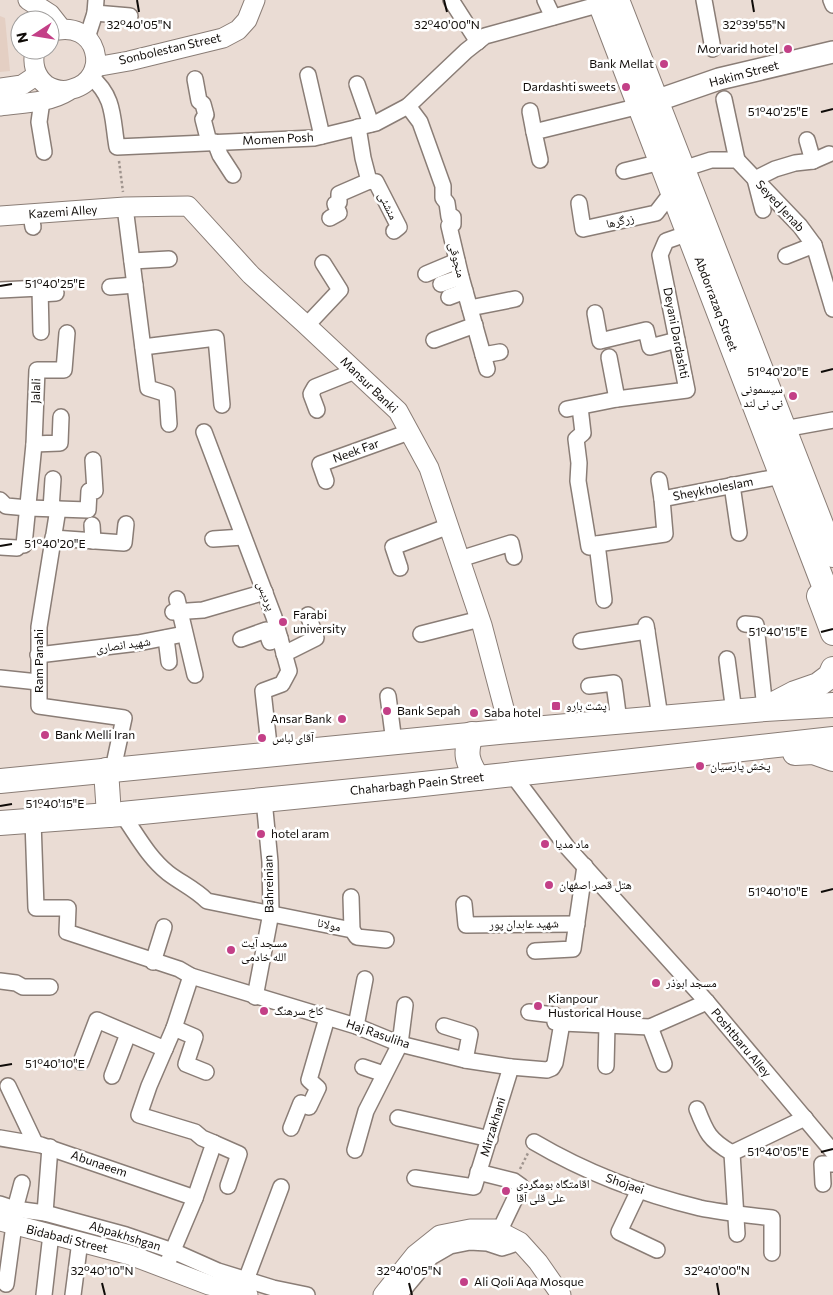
<svg xmlns="http://www.w3.org/2000/svg" width="833" height="1295" font-family="Commissioner,'Noto Naskh Arabic',sans-serif">
<rect width="100%" height="100%" fill="#eadcd4"/>
<path fill="#e4cfc3" d="M0 16 5 18 10 71 0 72Z"/>
<g fill="none" stroke-linecap="round" stroke-linejoin="round">
<path stroke="#8ac3e8" stroke-width="4" d="M135 1247 146 1250 154 1255"/>
<defs>
<g id="minor">
<path d="M451 0 478 42"/>
<path d="M545 0 553 17"/>
<path d="M704 0 713 49"/>
<path d="M831 0 833 5"/>
<path d="M95 13 130 16"/>
<path d="M87 38 95 13 96 0"/>
<path d="M308 75 322 136"/>
<path d="M91 77C115 97 112 118 117 147L314 138 376 123 408 106 466 51 485 36 601 4"/>
<path d="M195 79 199 101 203 104 206 115 203 119 209 142"/>
<path d="M357 84 371 124"/>
<path d="M724 99 737 160"/>
<path d="M42 101 39 122 44 152"/>
<path d="M408 106 420 122 443 186V198L447 203 449 217H453V224L449 226 461 277 487 369"/>
<path d="M530 111 534 132"/>
<path d="M358 127 363 158 369 181 376 182 399 227 394 231"/>
<path d="M807 140 813 161"/>
<path d="M215 142 220 155 233 175"/>
<path d="M540 160 534 132 640 106"/>
<path d="M683 169 711 160H737L800 226 814 245 833 309"/>
<path d="M624 171 661 162"/>
<path d="M579 203 583 229 656 213 673 191"/>
<path d="M125 207 148 388 167 394 169 424"/>
<path d="M763 210 755 179 775 169 795 163 813 161 829 154"/>
<path d="M31 215 33 227"/>
<path d="M330 218 339 213 335 204 339 202V194L369 181"/>
<path d="M786 256 814 245"/>
<path d="M132 261 169 259"/>
<path d="M426 274 457 261"/>
<path d="M441 284 461 277"/>
<path d="M110 287 135 285"/>
<path d="M0 290 40 288 41 332"/>
<path d="M40 294 56 293"/>
<path d="M449 297 465 291"/>
<path d="M470 308 515 299"/>
<path d="M595 313 600 341 646 330 650 347 677 340"/>
<path d="M307 325 340 290 323 263"/>
<path d="M434 340 475 325"/>
<path d="M143 347 216 338 222 405"/>
<path d="M483 355 500 352"/>
<path d="M609 357 617 399"/>
<path d="M580 407 583 433 576 439 579 463 578 481 589 547 597 544 665 534 662 499 782 476"/>
<path d="M567 409 617 399 687 390 660 255 666 241 689 233"/>
<path d="M317 410 311 394 315 387 355 371"/>
<path d="M784 429 833 420"/>
<path d="M204 432 274 617 289 671 282 684 263 691 270 754"/>
<path d="M34 444 60 443 61 417"/>
<path d="M659 480 662 499"/>
<path d="M326 481 320 464 409 432"/>
<path d="M732 485 739 533"/>
<path d="M0 500 6 506 28 508 88 510 89 491H95L93 460"/>
<path d="M51 509 53 479"/>
<path d="M58 509 39 627V706L124 718 113 769"/>
<path d="M92 525 93 541"/>
<path d="M53 538 124 543 126 524"/>
<path d="M213 539 243 537"/>
<path d="M597 544 604 600"/>
<path d="M24 545 34 444 37 370H64L67 333"/>
<path d="M0 547 17 548"/>
<path d="M460 559 511 543 514 557"/>
<path d="M400 568 393 547 449 526"/>
<path d="M177 599 195 675"/>
<path d="M173 612 203 610 265 592"/>
<path d="M745 624 756 625 765 709"/>
<path d="M646 625 660 717"/>
<path d="M421 634 480 619"/>
<path d="M166 638 169 662"/>
<path d="M241 639 266 630 270 642 280 638"/>
<path d="M581 641 647 631"/>
<path d="M284 654 316 638 308 615"/>
<path d="M38 655 138 643 184 634"/>
<path d="M727 659 734 712"/>
<path d="M0 678 38 682"/>
<path d="M589 686 614 683 619 721"/>
<path d="M388 696 394 742"/>
<path d="M512 774 567 847 707 1002 833 1152"/>
<path d="M122 814C137 835 148 857 168 873 181 883 195 889 207 901L352 930 357 937 386 940"/>
<path d="M33 821 36 908H68L67 932 179 969 191 976 356 1026 400 1044 465 1060 511 1067 547 1070 552 1068 555 1063 562 1023"/>
<path d="M351 897 352 930"/>
<path d="M464 904 466 925 577 924"/>
<path d="M535 951 573 949 585 866"/>
<path d="M153 962 164 927"/>
<path d="M0 981 16 983 23 987H50"/>
<path d="M255 997 271 913 270 862 264 800"/>
<path d="M529 1012 554 1015 555 1022 562 1023 650 1027 707 1002"/>
<path d="M356 1026 365 979"/>
<path d="M444 1026 470 1034 465 1060"/>
<path d="M650 1027 664 1064"/>
<path d="M174 1028 195 1037 186 1064 206 1072"/>
<path d="M81 1062 97 1020 165 1049"/>
<path d="M606 1066 607 1025"/>
<path d="M363 1067 384 1074"/>
<path d="M112 1076 128 1034"/>
<path d="M8 1086 35 1143"/>
<path d="M697 1109C706 1132 709 1140 732 1153"/>
<path d="M398 1118 490 1139"/>
<path d="M291 1128 301 1103 309 1107 318 1088 309 1080 327 1018"/>
<path d="M0 1138 41 1145 195 1198"/>
<path d="M534 1142C585 1172 642 1194 700 1208 724 1213 749 1215 772 1218V1253"/>
<path d="M214 1143 239 1154 228 1186"/>
<path d="M355 1150 366 1111 400 1044 405 1005"/>
<path d="M478 1172 514 1181 521 1186 499 1232"/>
<path d="M415 1178 474 1187 511 1067"/>
<path d="M823 1184 822 1164H833"/>
<path d="M639 1190 619 1232 657 1250"/>
<path d="M0 1204 15 1209 45 1213 126 1235 173 1251 218 1271 273 1288 307 1295"/>
<path d="M15 1209 22 1183"/>
<path d="M45 1213 50 1147"/>
<path d="M737 1234 732 1153 805 1118"/>
<path d="M165 1269 195 1198 214 1143 202 1138 195 1132 139 1115 149 1086 174 1028 191 976"/>
<path d="M246 1280 281 1187"/>
<path d="M6 1284 14 1225"/>
<path d="M44 1295 51 1234"/>
<path d="M73 1295 80 1241"/>
<path d="M399 1295 431 1257 450 1246 470 1242 487 1243 502 1248 520 1242"/>
</g>
<g id="tertiary">
<path d="M28 0 50 14 61 28"/>
<path d="M35 50C32 63 35 76 46 85 54 90 63 92 72 89 112 79 99 16 50 32"/>
<path d="M95 67 129 61 223 38 238 30 247 20 255 0"/>
<path d="M0 88 22 85 37 75"/>
<path d="M0 106C22 103 49 103 68 91"/>
<path d="M0 216 125 207 188 206 251 275 304 323 398 411 429 468 482 625 510 731"/>
<path d="M0 1221 130 1255 209 1285 248 1295"/>
<path d="M383 1295 415 1255 440 1235 470 1229H495L520 1242 538 1262 561 1295"/>
</g>
<path id="secondary" d="M641 106 719 79 833 52"/>
<g id="primary">
<path d="M599 0 833 609"/>
<path d="M617 0 833 555"/>
<path d="M819 596 833 633"/>
<path d="M774 704 795 693 818 685 830 676 833 669"/>
<path d="M472 734C464 752 467 763 478 778"/>
<path d="M795 753 813 752 833 759"/>
<path d="M106 770 109 815"/>
<path d="M0 781 510 731 765 709 833 705"/>
<path d="M0 823 122 814 414 785 833 739"/>
</g>
</defs>
<use href="#minor" stroke="#8a7d76" stroke-width="18"/>
<use href="#tertiary" stroke="#8a7d76" stroke-width="21"/>
<use href="#secondary" stroke="#8a7d76" stroke-width="24"/>
<use href="#primary" stroke="#8a7d76" stroke-width="26"/>
<g stroke="#a0958f" stroke-width="2.5" stroke-dasharray="2.5 2.5" stroke-linecap="butt">
<path d="M119 161 123 192"/>
<path d="M520 1169 528 1153"/>
</g>
<use href="#minor" stroke="#fff" stroke-width="15"/>
<use href="#tertiary" stroke="#fff" stroke-width="19"/>
<use href="#secondary" stroke="#fff" stroke-width="21"/>
<use href="#primary" stroke="#fff" stroke-width="24"/>
</g>
<path fill="none" stroke="#0f0b08" stroke-width="2" d="M137 0 139 12M444 0 447 12M752 0 754 12M821 112 833 109M0 286 12 284M821 372 833 369M0 546 12 544M821 632 833 629M0 806 12 804M821 892 833 889M0 1066 12 1064M821 1152 833 1149M102 1283 105 1295M409 1283 412 1295M717 1283 719 1295"/>
<g fill="#c34087" stroke="#fff" stroke-width="2">
<circle cx="788" cy="49" r="5"/>
<circle cx="664" cy="64" r="5"/>
<circle cx="626" cy="87" r="5"/>
<circle cx="793" cy="396" r="5"/>
<circle cx="283" cy="622" r="5"/>
<rect x="551" y="701" width="10" height="10" rx="2.5"/>
<circle cx="387" cy="711" r="5"/>
<circle cx="474" cy="713" r="5"/>
<circle cx="342" cy="719" r="5"/>
<circle cx="45" cy="735" r="5"/>
<circle cx="262" cy="738" r="5"/>
<circle cx="700" cy="766" r="5"/>
<circle cx="261" cy="834" r="5"/>
<circle cx="545" cy="844" r="5"/>
<circle cx="549" cy="885" r="5"/>
<circle cx="231" cy="950" r="5"/>
<circle cx="656" cy="983" r="5"/>
<circle cx="538" cy="1006" r="5"/>
<circle cx="264" cy="1011" r="5"/>
<circle cx="506" cy="1191" r="5"/>
<circle cx="464" cy="1282" r="5"/>
</g>
<g text-anchor="middle" stroke-width="5" stroke-linejoin="round" paint-order="stroke">
<g font-size="12" fill="#0f0b08" stroke="#fff">
<text transform="translate(170 49) rotate(-13)" y="4">Sonbolestan Street</text>
<text transform="translate(744 74) rotate(-15)" y="4">Hakim Street</text>
<text transform="translate(278 139) rotate(-3)" y="4">Momen Posh</text>
<text transform="translate(388 206) rotate(64)" y="4">منشئی</text>
<text transform="translate(780 206) rotate(47)" y="4">Seyed Jenab</text>
<text transform="translate(63 212) rotate(-4)" y="4">Kazemi Alley</text>
<text transform="translate(620 221) rotate(-13)" y="4">زرگرها</text>
<text transform="translate(457 260) rotate(76)" y="4">منجوقی</text>
<text transform="translate(716 304) rotate(69)" y="4">Abdorrazaq Street</text>
<text transform="translate(676 333) rotate(79)" y="4">Deyani Dardashti</text>
<text transform="translate(369 385) rotate(44)" y="4">Mansur Banki</text>
<text transform="translate(36 391) rotate(-88)" y="4">Jalali</text>
<text transform="translate(356 451) rotate(-20)" y="4">Neek Far</text>
<text transform="translate(713 489) rotate(-11)" y="4">Sheykholeslam</text>
<text transform="translate(266 596) rotate(69)" y="4">پردیس</text>
<text transform="translate(123 645) rotate(-8)" y="4">شهید انصاری</text>
<text transform="translate(39 661) rotate(-90)" y="4">Ram Panahi</text>
<text transform="translate(417 784) rotate(-6)" y="4">Chaharbagh Paein Street</text>
<text transform="translate(269 884) rotate(-91)" y="4">Bahreinian</text>
<text transform="translate(524 924) rotate(-1)" y="4">شهید عابدان پور</text>
<text transform="translate(329 925) rotate(12)" y="4">مولانا</text>
<text transform="translate(378 1034) rotate(19)" y="4">Haj Rasuliha</text>
<text transform="translate(741 1043) rotate(50)" y="4">Poshtbaru Alley</text>
<text transform="translate(493 1127) rotate(-73)" y="4">Mirzakhani</text>
<text transform="translate(99 1164) rotate(19)" y="4">Abunaeem</text>
<text transform="translate(625 1184) rotate(19)" y="4">Shojaei</text>
<text transform="translate(125 1236) rotate(17)" y="4">Abpakhshgan</text>
<text transform="translate(67 1239) rotate(14)" y="4">Bidabadi Street</text>
</g>
<g font-size="12" fill="#0f0b08" stroke="#fff" text-anchor="start">
<text x="778" y="53" text-anchor="end">Morvarid hotel</text>
<text x="654" y="68" text-anchor="end">Bank Mellat</text>
<text x="616" y="91" text-anchor="end">Dardashti sweets</text>
<text x="783" y="393" text-anchor="end">سیسمونی<tspan x="783" dy="14">نی نی لند</tspan></text>
<text x="293" y="619">Farabi<tspan x="293" dy="14">university</tspan></text>
<text x="566" y="710">پشت بارو</text>
<text x="397" y="715">Bank Sepah</text>
<text x="484" y="717">Saba hotel</text>
<text x="332" y="723" text-anchor="end">Ansar Bank</text>
<text x="55" y="739">Bank Melli Iran</text>
<text x="272" y="742">آقای لباس</text>
<text x="710" y="770">پخش پارسیان</text>
<text x="271" y="838">hotel aram</text>
<text x="555" y="848">ماد مدیا</text>
<text x="559" y="889">هتل قصر اصفهان</text>
<text x="241" y="947">مسجد آیت<tspan x="241" dy="14">الله خادمی</tspan></text>
<text x="666" y="987">مسجد ابوذر</text>
<text x="548" y="1003">Kianpour<tspan x="548" dy="14">Hustorical House</tspan></text>
<text x="274" y="1015">کاخ سرهنگ</text>
<text x="516" y="1188">اقامتگاه بومگردی<tspan x="516" dy="14">علی قلی آقا</tspan></text>
<text x="474" y="1286">Ali Qoli Aqa Mosque</text>
</g>
</g>
<g font-size="12" text-anchor="middle" fill="#0f0b08" stroke="#fff" stroke-width="5" stroke-linejoin="round" paint-order="stroke">
<text x="139" y="29">32°40'05"N</text>
<text x="447" y="29">32°40'00"N</text>
<text x="754" y="29">32°39'55"N</text>
<text x="778" y="116">51°40'25"E</text>
<text x="55" y="288">51°40'25"E</text>
<text x="778" y="376">51°40'20"E</text>
<text x="55" y="548">51°40'20"E</text>
<text x="778" y="636">51°40'15"E</text>
<text x="55" y="808">51°40'15"E</text>
<text x="778" y="896">51°40'10"E</text>
<text x="55" y="1068">51°40'10"E</text>
<text x="778" y="1156">51°40'05"E</text>
<text x="102" y="1275">32°40'10"N</text>
<text x="409" y="1275">32°40'05"N</text>
<text x="717" y="1275">32°40'00"N</text>
</g>
<g transform="translate(35 35) rotate(258)"><circle r="24" fill="#ffffff" stroke="#9f9d9c"/>
<path d="M0-4L9 19L0 12L-9 19Z" fill="#c34087"/>
<text y="-8" font-size="14" font-weight="bold" text-anchor="middle" fill="#0f0b08">N</text>
</g>
</svg>
